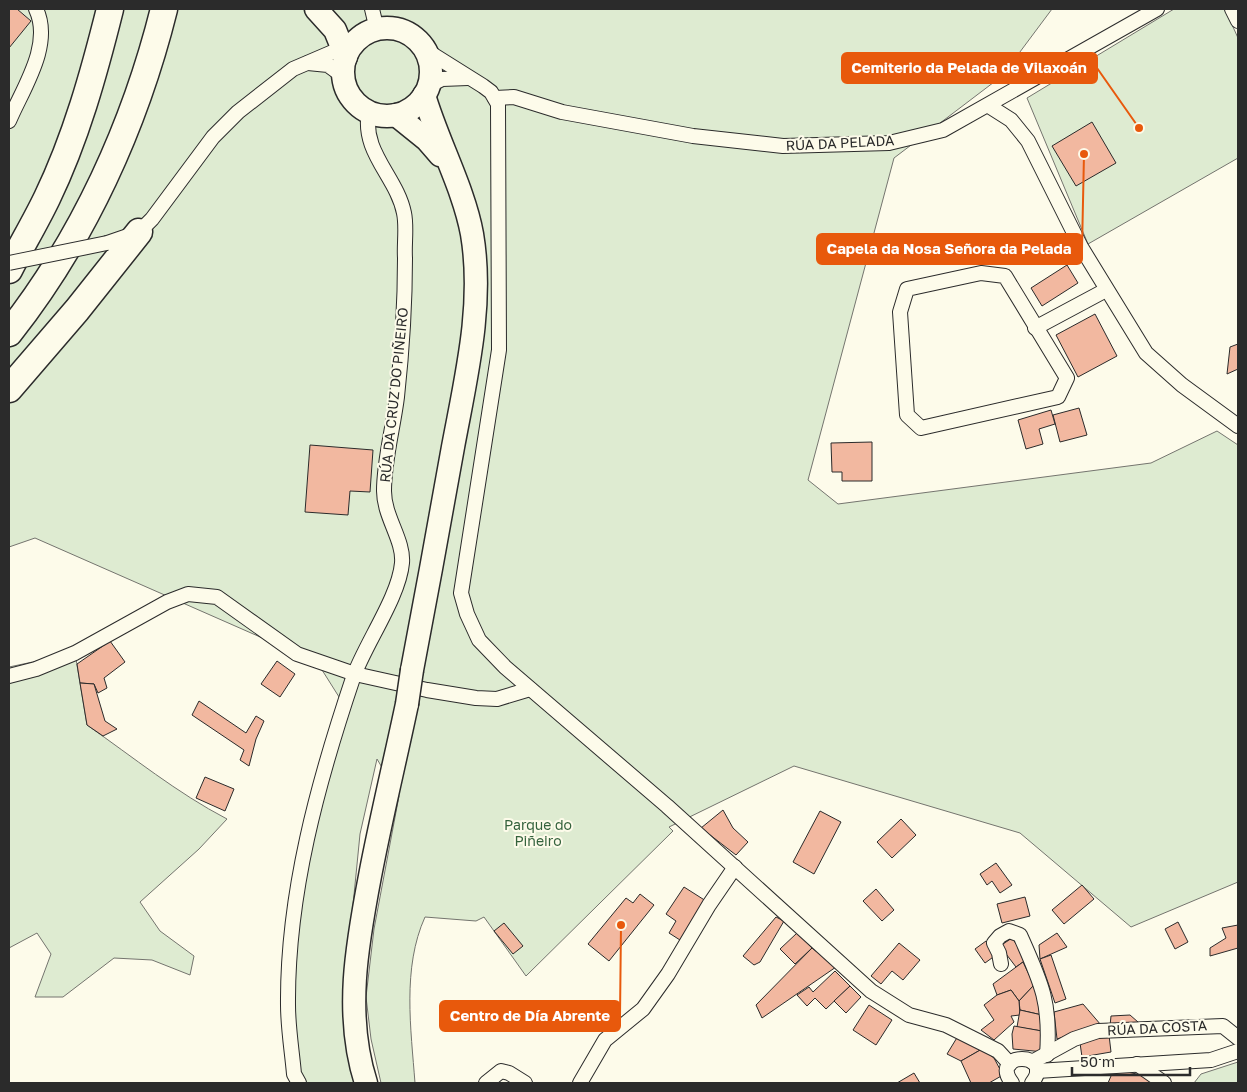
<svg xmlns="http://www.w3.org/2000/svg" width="1247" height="1092" font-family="'Golos Text',sans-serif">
<rect width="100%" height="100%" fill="#fdfbea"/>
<g fill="#deebd1" stroke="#74746e">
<path d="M9 9H1052L1002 76 894 158 808 480 838 504 1151 463 1217 431 1238 445V882L1131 927 1020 833 794 766 669 827 673 831 526 976 484 917 476 921 425 917C402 968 411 1029 415 1083H381L371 1039 366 997 374 929 399 796 377 759 360 834 347 966 357 1083H299L289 992 311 824 346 708 317 662 35 538 9 547Z"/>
<path d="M1174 9H1225L1238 38V158L1088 244 1027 98Z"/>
<path d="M75 653 87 725C133 757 177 793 227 819L199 849 140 902 160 931 194 956 190 975 152 960 114 958 63 997H35L51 954 37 933 9 948V667Z"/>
<path d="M1238 1062V1083H1194L1201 1074Z"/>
</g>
<g fill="#f2b8a0" stroke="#2b2b2b">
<path d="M9 9H17L31 21 9 48Z"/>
<path d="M1092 122 1116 163 1076 186 1052 146Z"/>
<path d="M1067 265 1078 283 1042 306 1031 288Z"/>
<path d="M1095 314 1117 356 1078 377 1056 335Z"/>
<path d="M1238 344V369L1227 374 1230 347Z"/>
<path d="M1079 408 1087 435 1060 442 1053 415Z"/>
<path d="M1051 410 1055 424 1039 429 1043 444 1026 449 1018 420Z"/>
<path d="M872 442V481H842V472H832L831 443Z"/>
<path d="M310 445 373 450 370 492 350 491 348 515 305 512Z"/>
<path d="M110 641 125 662 104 678 107 688 98 693 94 684 80 683 77 664Z"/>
<path d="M277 661 295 674 280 697 261 684Z"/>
<path d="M80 683 94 684 105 721 117 729 103 736 87 725Z"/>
<path d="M199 701 246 733 256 716 264 721 256 739 249 766 240 760 244 750 192 715Z"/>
<path d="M205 777 234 789 225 811 196 798Z"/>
<path d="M723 810 733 828 748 842 736 855 701 828Z"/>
<path d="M820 811 841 822 814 874 793 862Z"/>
<path d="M901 819 916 835 892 858 877 842Z"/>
<path d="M996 863 1012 885 1000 893 992 881 987 885 980 874Z"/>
<path d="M1082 885 1094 899 1064 924 1052 910Z"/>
<path d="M684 887 706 901 680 940 669 933 676 921 666 914Z"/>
<path d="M876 889 894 910 882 921 863 901Z"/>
<path d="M640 894 654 905 609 961 588 944 626 898 633 903Z"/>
<path d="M1025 897 1030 916 1002 923 997 904Z"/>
<path d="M776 917 784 921 760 962 754 965 743 956Z"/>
<path d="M1178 922 1188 942 1175 949 1165 929Z"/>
<path d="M504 923 523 946 513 954 494 931Z"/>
<path d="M1238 925V948L1210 956V948L1226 938 1222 928Z"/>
<path d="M797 933 812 948 795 964 780 949Z"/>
<path d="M1057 933 1067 947 1040 959 1039 945Z"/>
<path d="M1012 938 1027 959 1016 967 1000 946Z"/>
<path d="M986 941 996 955 985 963 975 949Z"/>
<path d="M899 943 920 960 903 980 892 971 881 984 871 976Z"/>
<path d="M812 948 836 967 762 1018 756 1005Z"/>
<path d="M1051 955 1066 999 1055 1003 1040 959Z"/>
<path d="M1023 962 1034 985 1019 1001 1011 990 997 995 993 984Z"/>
<path d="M835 971 850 986 826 1009 815 998 807 1006 797 995 809 987 813 992Z"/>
<path d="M1034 985 1042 1015 1020 1010 1019 1001Z"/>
<path d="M850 986 861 997 846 1013 834 1001Z"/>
<path d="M1011 990 1019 1001 1020 1015 1011 1016 1014 1022 994 1040 981 1030 994 1020 984 1005 997 995Z"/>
<path d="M1083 1004 1101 1025 1057 1039 1054 1012Z"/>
<path d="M869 1005 892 1020 876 1045 853 1030Z"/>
<path d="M1020 1010 1042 1015V1031L1017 1027Z"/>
<path d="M1130 1015 1138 1022 1133 1025 1110 1026 1111 1016Z"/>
<path d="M1014 1026 1042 1031 1044 1052 1013 1049 1012 1034Z"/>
<path d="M1109 1035 1111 1052 1082 1057 1080 1043Z"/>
<path d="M958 1036 982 1049 961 1061 947 1054Z"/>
<path d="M982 1049 994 1058 1003 1075 989 1083H971L961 1061Z"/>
<path d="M1114 1069 1141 1075 1150 1081 1149 1083H1108Z"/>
<path d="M914 1073 920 1083H897Z"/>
</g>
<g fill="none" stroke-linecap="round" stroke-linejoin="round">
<defs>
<g id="street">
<path d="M372 9 377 30"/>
<path d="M1232 9 1238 21"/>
<path d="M424 49 483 86 491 92 498 104 499 350 461 593 467 614 479 640 505 667 667 806 871 991 909 1015 946 1025 998 1051 1010 1064"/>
<path d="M308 63 328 65 343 76"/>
<path d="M428 86 442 79 468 78"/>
<path d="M495 98 514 97 562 112 693 136 783 146 889 143 943 130 1157 9"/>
<path d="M989 106 1011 120 1028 141 1081 247 1146 353 1182 385 1238 426"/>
<path d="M9 121C23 88 53 45 36 9"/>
<path d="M107 243 139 232 152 219 213 137 238 112 293 69 356 42"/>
<path d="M981 273 1005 276 1067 378 1058 397 921 428 907 415 900 312 907 289Z"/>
<path d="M1035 328 1106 290"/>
<path d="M9 676 36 669 75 653 167 602 188 594 217 597 297 654 355 674 427 690 476 698 497 699 530 689"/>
<path d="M1001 964 999 953 994 943 1000 936 1009 931 1020 935C1041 982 1051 1002 1047 1055"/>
<path d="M1032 1062 1074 1039 1098 1031 1223 1026 1238 1038"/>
<path d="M1137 1064 1164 1083"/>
<path d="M1037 1071 1211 1060 1238 1051"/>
<path d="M299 1083 294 1074C292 1051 288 1028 288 1005 287 894 318 782 353 678 365 644 399 597 402 563 404 540 384 517 384 491 384 460 393 429 397 397 402 351 405 304 405 258 404 244 407 227 404 213 397 177 361 152 369 112"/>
<path d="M486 1083 501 1071 509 1073 525 1083"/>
<path d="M580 1083 605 1040 643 1009 668 974 709 905 735 867"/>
<path d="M1012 1083C988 1051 1056 1051 1032 1083"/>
</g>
<g id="primary">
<path d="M316 9 335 30 346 57"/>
<circle cx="387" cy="72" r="44"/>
<path d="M396 115 427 140 440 155"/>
<path d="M412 670C426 596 440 521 453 447 466 377 484 305 472 234 464 189 437 140 424 95"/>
<path d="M366 1083C344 1015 357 944 370 876 381 818 395 761 407 704"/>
</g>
<g id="highway">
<path d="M9 270C21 246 35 223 47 198 76 138 94 73 110 9"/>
<path d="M9 333C84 238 135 125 164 9"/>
<path d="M9 389 77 310 139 232"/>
</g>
</defs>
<use href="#street" stroke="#2b2b2b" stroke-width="16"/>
<use href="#primary" stroke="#2b2b2b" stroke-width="25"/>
<use href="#highway" stroke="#2b2b2b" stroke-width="29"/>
<use href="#street" stroke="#fdfbea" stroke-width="14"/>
<use href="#primary" stroke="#fdfbea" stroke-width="22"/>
<use href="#highway" stroke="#fdfbea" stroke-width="26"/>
<defs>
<path id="street-bridge" d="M9 263 107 243"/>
<path id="primary-bridge" d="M407 704 412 670"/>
</defs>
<use href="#street-bridge" stroke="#2b2b2b" stroke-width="16" stroke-linecap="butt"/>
<use href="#primary-bridge" stroke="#2b2b2b" stroke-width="25" stroke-linecap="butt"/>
<use href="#street-bridge" stroke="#fdfbea" stroke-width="14"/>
<use href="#primary-bridge" stroke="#fdfbea" stroke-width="22"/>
</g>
<g text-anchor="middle" stroke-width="4" stroke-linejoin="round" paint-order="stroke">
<g font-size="14" fill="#2b2b2b" stroke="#fdfbea">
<text transform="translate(840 143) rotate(-3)" y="5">RÚA DA PELADA</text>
<text transform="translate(394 395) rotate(-84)" y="5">RÚA DA CRUZ DO PIÑEIRO</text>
<text transform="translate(1157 1028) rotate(-3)" y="5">RÚA DA COSTA</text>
</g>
<g font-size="14" fill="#34623c" stroke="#fdfbea">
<text x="538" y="830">Parque do<tspan x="538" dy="16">Piñeiro</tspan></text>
</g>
</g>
<path fill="none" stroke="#e8590c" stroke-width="2" d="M1139 128L1097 68M1084 154L1082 249M621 925L620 1016"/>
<g fill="#e8590c" stroke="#fdfbea" stroke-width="2">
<circle cx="1139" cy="128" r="5"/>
<circle cx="1084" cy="154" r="5"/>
<circle cx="621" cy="925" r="5"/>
</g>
<g fill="#e8590c" stroke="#e8590c" stroke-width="2">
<rect x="842" y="53" width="255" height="30" rx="5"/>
<rect x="817" y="234" width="265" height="30" rx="5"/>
<rect x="440" y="1001" width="180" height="30" rx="5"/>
</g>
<g font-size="15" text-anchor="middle" font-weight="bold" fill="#fff">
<text x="969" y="73">Cemiterio da Pelada de Vilaxoán</text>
<text x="949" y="254">Capela da Nosa Señora da Pelada</text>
<text x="530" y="1021">Centro de Día Abrente</text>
</g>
<rect width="1247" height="1092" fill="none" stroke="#2b2b2b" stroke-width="20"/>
<path d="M1072 1067v8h118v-8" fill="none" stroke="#2b2b2b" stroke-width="2.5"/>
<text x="1080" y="1067" font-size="15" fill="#2b2b2b" stroke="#fdfbea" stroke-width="4" paint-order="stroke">50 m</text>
</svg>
